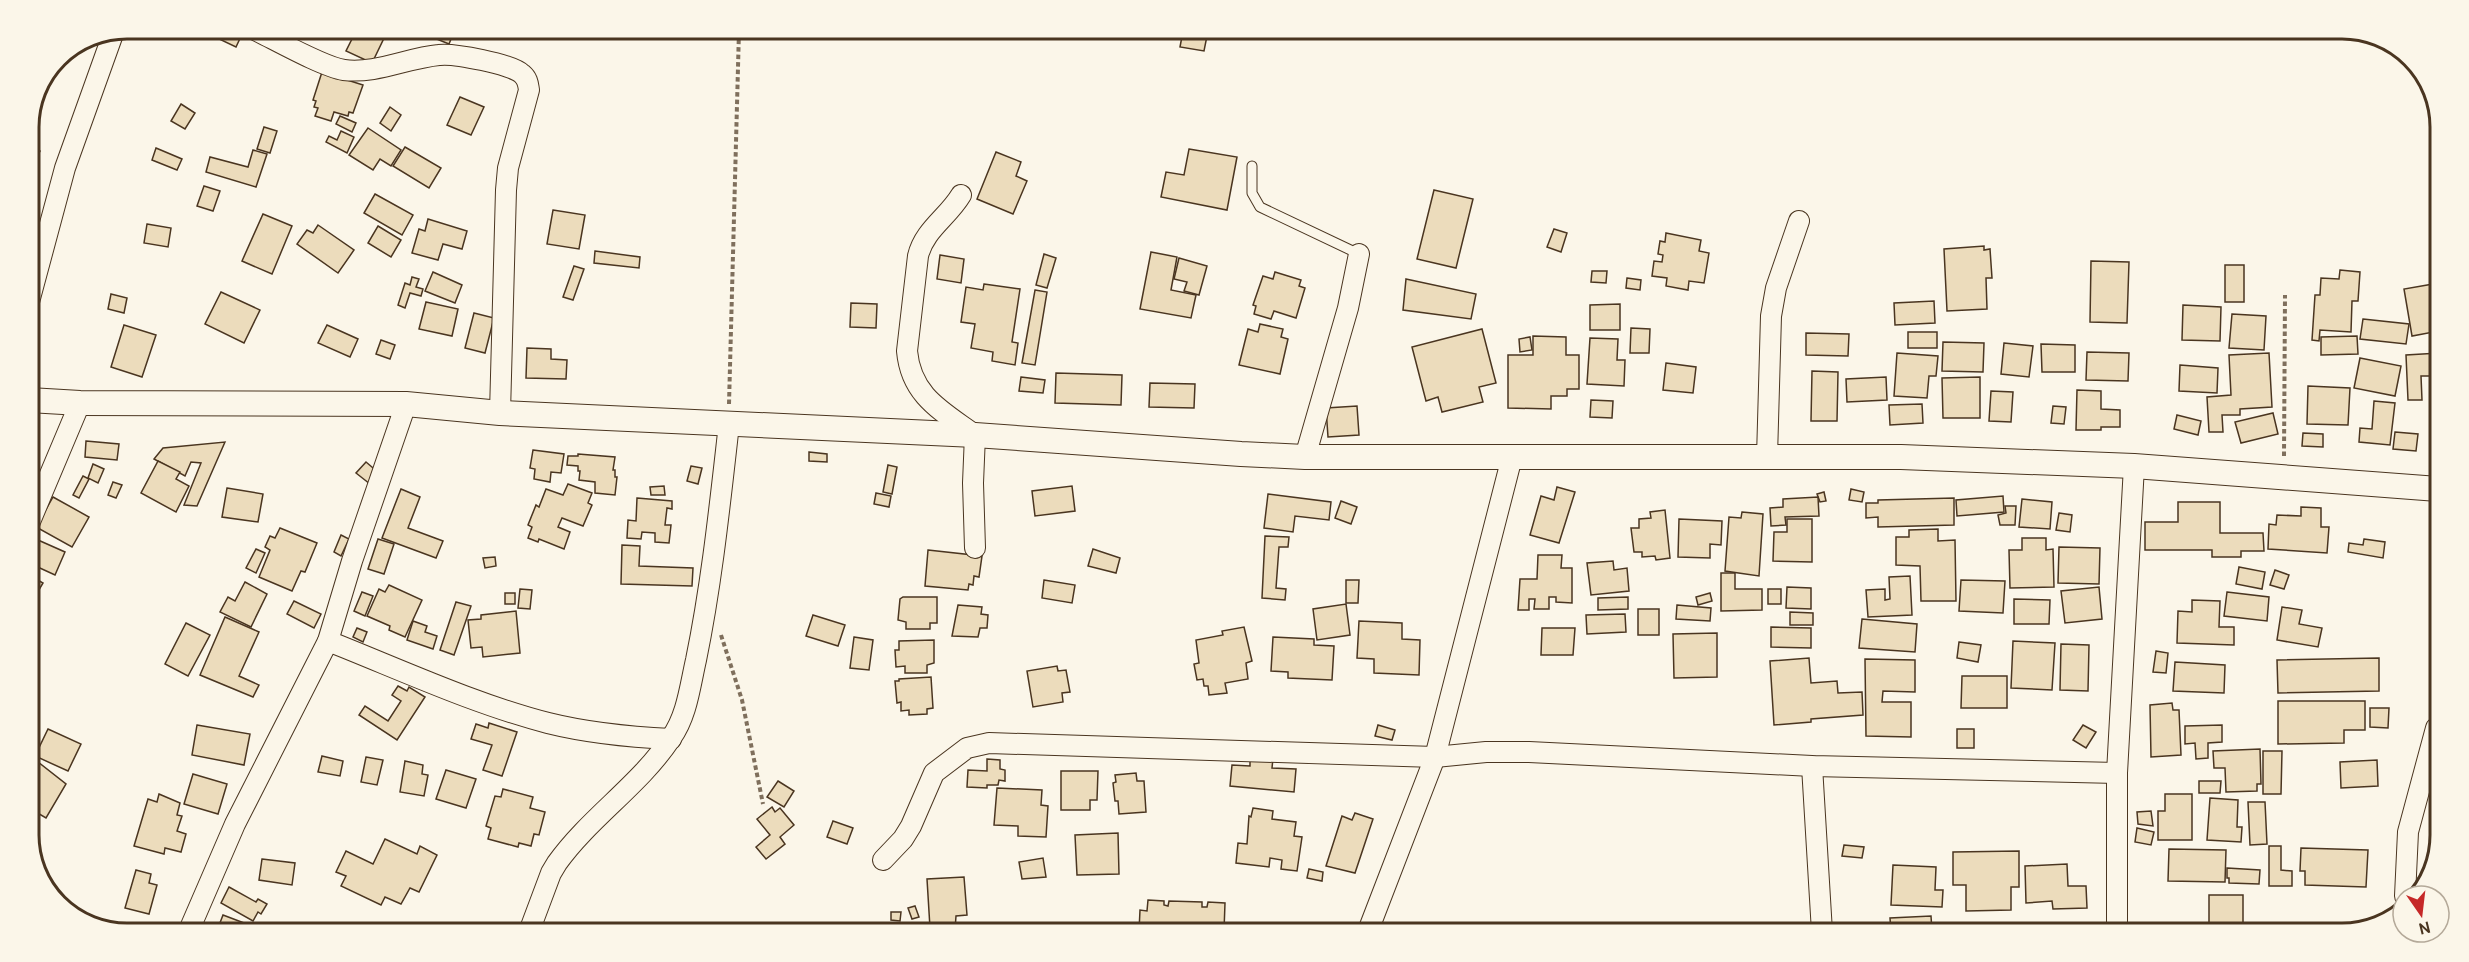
<svg xmlns="http://www.w3.org/2000/svg" width="2469" height="962" font-family="Cabin,sans-serif">
<rect width="100%" height="100%" fill="#fbf6e9"/>
<g fill="#ecdcbc" stroke="#4a3520" stroke-width="1.5">
<path d="M222 29H233L242 34 236 47 217 38Z"/>
<path d="M357 29H376L386 34 372 63 346 51Z"/>
<path d="M412 29H455L449 44Z"/>
<rect x="590" y="30" width="40" height="1"/>
<path d="M693 30H708L707 38 692 37Z"/>
<path d="M1183 31H1208L1204 51 1180 47Z"/>
<path d="M322 72 363 85 353 113 349 112 348 116 334 112 331 121 315 116 318 108 314 107 316 101 313 100Z"/>
<path d="M460 97 484 107 471 135 447 125Z"/>
<path d="M181 104 195 113 185 129 171 121Z"/>
<path d="M390 107 401 115 391 131 380 123Z"/>
<path d="M340 116 356 123 352 132 336 124Z"/>
<path d="M264 127 277 131 270 153 257 149Z"/>
<path d="M368 128 401 150 391 166 380 159 373 170 349 155Z"/>
<path d="M341 131 354 137 347 153 326 142 329 136 337 140Z"/>
<path d="M29 145 40 151 31 169 29 167Z"/>
<path d="M405 147 441 168 429 188 393 166Z"/>
<path d="M156 148 182 159 177 170 152 160Z"/>
<path d="M1189 149 1237 157 1227 210 1161 197 1166 172 1184 175Z"/>
<path d="M253 150 267 154 256 187 206 172 210 157 248 167Z"/>
<path d="M996 152 1021 162 1016 176 1027 181 1013 214 977 199Z"/>
<path d="M204 186 220 191 213 211 197 206Z"/>
<path d="M1434 190 1473 199 1456 268 1417 259Z"/>
<path d="M375 194 413 215 402 235 364 213Z"/>
<path d="M553 210 585 215 579 249 547 244Z"/>
<path d="M263 214 292 226 272 274 242 261Z"/>
<path d="M428 219 467 231 462 249 443 244 438 260 412 253 419 229 425 231Z"/>
<path d="M147 224 171 228 168 247 144 243Z"/>
<path d="M318 225 354 250 338 273 297 244 307 230 313 233Z"/>
<path d="M378 226 401 240 391 257 368 243Z"/>
<path d="M1554 229 1567 233 1561 252 1547 247Z"/>
<path d="M1666 233 1701 240 1699 251 1709 253 1704 283 1689 281 1688 290 1666 286 1667 278 1652 276 1654 261 1662 262 1663 255 1658 254 1660 241 1665 242Z"/>
<path d="M1984 246V250L1990 249 1992 278H1986L1987 309 1947 311 1944 249Z"/>
<path d="M595 251 640 257 639 268 594 263Z"/>
<path d="M1151 252 1177 257 1171 290 1196 295 1191 318 1140 309Z"/>
<path d="M1044 254 1056 258 1047 288 1036 285Z"/>
<path d="M940 255 964 259 961 283 937 279Z"/>
<path d="M1179 258 1207 266 1199 295 1184 291 1187 282 1174 279Z"/>
<path d="M2091 261 2129 262 2127 323 2090 322Z"/>
<rect x="2225" y="265" width="19" height="37"/>
<path d="M574 266 584 269 573 300 563 297Z"/>
<path d="M2340 270 2360 272 2358 301H2352L2351 332 2320 330 2319 341 2312 340 2315 295H2320L2321 278 2339 279Z"/>
<path d="M1592 271H1607L1606 283 1591 282Z"/>
<path d="M433 272 462 285 455 303 425 291Z"/>
<path d="M1275 272 1301 280 1299 286 1305 288 1296 318 1274 311 1271 319 1254 314 1256 306 1253 305 1263 276 1273 279Z"/>
<path d="M412 277 419 279 416 287 423 289 421 296 410 293 405 308 398 305 405 283 410 285Z"/>
<path d="M1627 278 1641 280 1640 290 1626 288Z"/>
<path d="M1406 279 1476 294 1471 319 1403 310Z"/>
<path d="M2439 283V331L2412 336 2404 289Z"/>
<path d="M984 284 1020 289 1012 342 1018 343 1015 365 992 361 993 352 971 348 975 324 961 322 966 287 983 290Z"/>
<path d="M1035 290 1047 292 1035 365 1022 363Z"/>
<path d="M221 292 260 310 244 343 205 324Z"/>
<path d="M111 294 127 298 124 313 108 309Z"/>
<path d="M1934 301 1935 323 1895 325 1894 303Z"/>
<path d="M426 302 458 309 452 336 419 329Z"/>
<path d="M851 303 877 304 876 328 850 327Z"/>
<path d="M1620 304V330H1590V305Z"/>
<path d="M2183 305 2221 307 2220 341 2182 340Z"/>
<path d="M474 313 494 318 485 353 465 348Z"/>
<path d="M2232 314 2266 316 2264 350 2229 348Z"/>
<path d="M2363 319 2409 324 2406 344 2360 339Z"/>
<path d="M1260 324 1283 329 1281 337 1288 339 1280 374 1239 365 1248 329 1258 332Z"/>
<path d="M124 325 156 335 142 377 111 367Z"/>
<path d="M327 325 358 339 350 357 318 343Z"/>
<path d="M1631 328 1650 329 1649 353H1630Z"/>
<path d="M1482 329 1496 383 1479 387 1483 402 1442 412 1438 397 1426 401 1412 347Z"/>
<rect x="1908" y="332" width="29" height="16"/>
<path d="M1806 333 1849 334 1848 356 1806 355Z"/>
<path d="M1533 336 1566 337V355H1579V389H1567V396H1551V409L1508 408V355H1533Z"/>
<path d="M2357 336 2358 354 2321 355V337Z"/>
<path d="M1530 337 1532 350 1520 352 1519 339Z"/>
<path d="M1590 338 1618 339 1617 360H1625L1624 386 1587 384Z"/>
<path d="M381 340 395 345 390 359 376 354Z"/>
<path d="M1943 342 1984 343 1983 372 1942 371Z"/>
<path d="M2004 343 2033 346 2029 377 2001 374Z"/>
<path d="M2041 344 2075 345V372H2042Z"/>
<path d="M527 348 551 349V359L567 360 566 379 526 378Z"/>
<path d="M2087 352 2129 353 2128 381 2086 380Z"/>
<path d="M1897 353 1938 356 1936 376H1929L1927 398 1894 396Z"/>
<path d="M2269 353 2272 407 2240 409V415H2222L2223 432H2209L2207 397 2231 395 2229 355Z"/>
<path d="M2439 353V376H2421L2422 400H2408L2406 355Z"/>
<path d="M2360 358 2401 366 2395 396 2354 388Z"/>
<path d="M1666 363 1696 367 1693 393 1663 390Z"/>
<path d="M2180 365 2218 368 2217 393 2179 391Z"/>
<path d="M1812 371 1838 372 1837 421H1811Z"/>
<path d="M1056 373 1122 375 1121 405 1055 403Z"/>
<path d="M1021 377 1045 380 1043 393 1019 391Z"/>
<path d="M1886 377 1887 400 1847 402 1846 379Z"/>
<path d="M1980 377V418H1943L1942 378Z"/>
<path d="M1150 383 1195 384 1194 408 1149 407Z"/>
<path d="M2308 386 2350 388 2348 425 2307 424Z"/>
<path d="M2077 390 2101 391V409L2120 410V427H2101V430H2076Z"/>
<path d="M1991 391 2013 392 2011 422 1989 421Z"/>
<path d="M1591 400 1613 401 1612 418 1590 417Z"/>
<path d="M2374 401 2395 403 2390 445 2359 442 2360 428 2372 429Z"/>
<path d="M1922 404 1923 423 1890 425 1889 405Z"/>
<path d="M1357 406 1359 435 1328 437 1326 408Z"/>
<path d="M2053 406 2066 407 2064 424 2051 423Z"/>
<path d="M2273 413 2278 434 2241 443 2235 422Z"/>
<path d="M2177 415 2201 421 2198 435 2174 429Z"/>
<path d="M2395 432 2418 434 2416 451 2393 449Z"/>
<path d="M2303 433 2323 434V447L2302 446Z"/>
<path d="M86 441 119 444 117 460 85 457Z"/>
<path d="M225 442 197 506 184 505 201 463 191 462 185 476 154 459 163 448Z"/>
<path d="M533 450 564 454 561 473 551 472 550 482 534 479 535 469 530 468Z"/>
<path d="M809 452 827 454V462L809 461Z"/>
<path d="M578 454 615 457 613 470H615V477H617L615 495 595 493V482L579 480 580 471H578V466L567 465 568 456H578Z"/>
<path d="M158 461 180 472 176 479 189 486 176 512 141 493Z"/>
<path d="M366 462 379 473 370 484 356 473Z"/>
<path d="M93 464 104 469 98 483 88 478Z"/>
<path d="M888 465 897 467 892 494 883 492Z"/>
<path d="M691 466 702 468 698 484 687 481Z"/>
<path d="M83 476 89 479 79 498 73 495Z"/>
<path d="M29 477 37 480 31 496 29 495Z"/>
<path d="M113 482 122 485 116 498 108 495Z"/>
<path d="M568 484 592 493 588 503 592 505 583 526 562 518 558 527 570 532 564 549 539 539 538 542 528 538 532 527 528 525 536 505 539 507 546 489 563 495Z"/>
<path d="M664 486 665 495H651L650 487Z"/>
<path d="M1072 486 1075 511 1035 516 1032 491Z"/>
<path d="M1557 487 1575 492 1559 543 1530 535 1541 496 1554 500Z"/>
<path d="M227 488 263 494 258 522 222 517Z"/>
<path d="M401 489 420 497 408 528 443 541 436 558 382 538Z"/>
<path d="M1851 489 1864 492 1862 502 1849 500Z"/>
<path d="M1824 492 1826 501 1820 502 1817 494Z"/>
<path d="M876 493 891 496 889 507 874 504Z"/>
<path d="M1268 494 1331 502 1329 520 1295 516 1293 532 1264 528Z"/>
<path d="M2003 496 2004 512 1957 516 1956 500Z"/>
<path d="M53 497 89 517 72 547 36 527Z"/>
<path d="M1818 497 1819 516 1785 517 1786 525 1771 526 1770 508 1783 507V499Z"/>
<path d="M637 498 672 501V509L667 508 665 525H671L669 543 655 542V533L642 532 641 539 627 538 628 520 636 521Z"/>
<path d="M1954 498V525L1878 527V517L1866 518V503H1878V500Z"/>
<path d="M2022 499 2052 502 2050 529 2019 527Z"/>
<path d="M1341 501 1357 507 1351 524 1335 518Z"/>
<path d="M2178 502H2220V533H2263L2264 551H2241V557H2212V550H2145V522H2178Z"/>
<path d="M2005 506H2016L2015 525H2000L1998 515 2006 513Z"/>
<path d="M2301 507 2321 508V527H2329L2327 553 2268 549 2269 524 2276 525 2277 515 2301 516Z"/>
<path d="M1665 510 1670 558 1656 560 1655 556 1642 557V552H1634L1631 528H1639V519L1651 518 1650 512Z"/>
<path d="M1742 512 1763 514 1759 576 1725 571 1729 517 1741 518Z"/>
<path d="M2059 513 2072 515 2070 532 2056 530Z"/>
<path d="M1679 519 1722 521 1721 545 1710 544V558L1678 557Z"/>
<path d="M1787 519H1812V562L1773 561 1774 532H1787Z"/>
<path d="M280 528 317 543 305 572 301 571 292 591 259 577 270 550 265 547 270 536 275 538Z"/>
<path d="M1938 529V541L1955 540 1956 601H1921L1920 566 1896 565V537H1909V530Z"/>
<path d="M341 535 349 539 341 556 334 552Z"/>
<path d="M1265 536 1289 537 1288 547H1279L1276 588 1286 589 1285 600 1262 598Z"/>
<path d="M2022 538H2046V550L2053 549 2054 587 2010 588 2009 550H2022Z"/>
<path d="M378 539 394 544 384 574 368 569Z"/>
<path d="M2364 539 2385 542 2383 558 2348 552 2349 543 2363 545Z"/>
<path d="M38 540 65 552 55 575 29 563Z"/>
<path d="M622 545 640 546 639 566 693 568 692 586 621 584Z"/>
<path d="M2059 547 2100 548 2099 584 2058 583Z"/>
<path d="M256 549 265 553 256 573 246 568Z"/>
<path d="M1093 549 1120 558 1116 573 1088 566Z"/>
<path d="M928 550 982 556 979 577 974 576 973 585 969 584 968 590 925 586Z"/>
<path d="M1538 555H1562L1561 568H1572V603L1556 602V597H1549V609H1534L1535 599H1529V610H1518L1520 579H1537Z"/>
<path d="M495 557 496 566 485 568 483 558Z"/>
<path d="M1613 561 1614 570 1627 568 1629 591 1591 595 1587 563Z"/>
<path d="M2239 567 2265 572 2262 589 2236 584Z"/>
<path d="M2275 570 2289 575 2284 589 2270 585Z"/>
<path d="M1721 573H1735V589H1762V610L1721 611Z"/>
<path d="M29 575 43 583 36 595 29 590Z"/>
<path d="M1910 576 1912 615 1868 617 1866 590 1885 589V600L1890 599 1889 577Z"/>
<path d="M1044 580 1075 585 1072 603 1042 598Z"/>
<path d="M1346 580H1359L1358 603H1346Z"/>
<path d="M1961 580 2005 581 2003 613 1959 611Z"/>
<path d="M245 582 267 594 251 627 220 612 228 597 235 601Z"/>
<path d="M389 585 422 600 405 637 389 630 390 626 367 616 379 589 385 592Z"/>
<path d="M1787 587 1811 588V609L1786 608Z"/>
<path d="M2099 587 2102 619 2065 623 2061 591Z"/>
<path d="M520 589 532 590 530 609 518 608Z"/>
<rect x="1768" y="589" width="13" height="15"/>
<path d="M362 592 373 596 365 616 354 611Z"/>
<path d="M2227 592 2269 597 2267 621 2224 616Z"/>
<rect x="505" y="593" width="10" height="11"/>
<path d="M1710 593 1712 601 1698 605 1696 597Z"/>
<path d="M903 597H937V623H930V629H906V622L898 620 900 599Z"/>
<path d="M1628 597V609L1598 610V598Z"/>
<path d="M2014 599 2050 600 2049 624H2014Z"/>
<path d="M2192 600 2220 601 2219 627H2234V645L2177 643 2178 611 2192 612Z"/>
<path d="M294 601 321 614 314 628 287 614Z"/>
<path d="M456 602 471 606 454 655 440 650Z"/>
<path d="M1346 604 1350 635 1317 640 1313 609Z"/>
<path d="M958 605 982 607 981 614 988 615 987 628H980L978 637 952 636Z"/>
<path d="M1677 605 1711 608 1710 621 1676 619Z"/>
<path d="M2282 607 2302 610 2299 624 2322 628 2318 647 2277 640Z"/>
<rect x="1638" y="609" width="21" height="26"/>
<path d="M516 611 520 653 483 657 482 647 471 648 468 620 481 619V615Z"/>
<path d="M1790 612 1813 613V625H1790Z"/>
<path d="M1625 614 1626 632 1587 634 1586 615Z"/>
<path d="M813 615 845 625 838 646 806 636Z"/>
<path d="M225 617 259 632 239 676 259 685 253 697 200 675Z"/>
<path d="M1862 619 1917 624 1915 652 1859 648Z"/>
<path d="M413 621 427 626 425 632 437 636 433 649 407 640Z"/>
<path d="M1359 621 1402 623V639L1420 640 1419 675 1374 673V659L1357 658Z"/>
<path d="M186 623 210 635 188 676 165 664Z"/>
<path d="M1244 627 1252 661 1246 663 1248 679 1225 683 1227 693 1209 695 1208 686H1204L1203 679 1197 680 1194 664 1199 663 1196 640 1223 635 1222 631Z"/>
<path d="M1771 627 1811 628V648L1771 647Z"/>
<path d="M357 628 367 632 363 642 353 637Z"/>
<path d="M1542 628H1575L1573 655H1541Z"/>
<path d="M1717 633V677L1674 678 1673 634Z"/>
<path d="M854 637 873 640 869 670 850 668Z"/>
<path d="M1273 637 1314 639V645L1334 646 1332 680 1288 678V672L1271 671Z"/>
<path d="M934 640V663L927 665V673H905V666L896 667 895 650H899V641Z"/>
<path d="M2013 641 2055 643 2052 690 2011 688Z"/>
<path d="M1959 642 1981 645 1978 662 1957 658Z"/>
<path d="M2061 644 2089 645 2088 691 2060 690Z"/>
<path d="M2156 651 2168 653 2166 673 2153 672Z"/>
<path d="M1809 658 1811 683 1837 681 1838 693 1862 692 1863 715 1811 719V722L1774 725 1770 661Z"/>
<path d="M2379 658V691L2278 693 2277 660Z"/>
<path d="M1865 659 1915 660V692L1883 691 1882 702H1911V737L1866 736Z"/>
<path d="M2175 662 2225 665 2224 693 2173 691Z"/>
<path d="M1057 666 1058 671 1066 670 1070 692 1062 693 1063 702 1033 707 1027 671Z"/>
<path d="M1962 676H2007V708H1961Z"/>
<path d="M931 677 933 708 927 709V714L909 715V710L901 711V702L897 703 895 681H899V679Z"/>
<path d="M398 686 407 691 409 687 425 697 397 740 359 715 365 706 388 721 401 701 392 695Z"/>
<path d="M2278 701H2365V730H2344V743L2278 744Z"/>
<path d="M2172 703 2173 710H2179L2181 755 2151 757 2150 705Z"/>
<path d="M2370 708H2389L2388 728 2370 727Z"/>
<path d="M489 723 517 732 502 776 483 770 492 745 471 739 476 724 488 728Z"/>
<path d="M197 725 250 734 244 765 192 755Z"/>
<path d="M1378 725 1395 730 1392 740 1375 736Z"/>
<path d="M2083 725 2096 732 2086 748 2073 740Z"/>
<path d="M2222 725V742L2208 743V758L2196 759 2195 743 2185 744V726Z"/>
<path d="M48 729 81 744 68 771 35 756Z"/>
<rect x="1957" y="729" width="17" height="19"/>
<path d="M2260 749 2261 784H2257V791L2226 792 2225 768H2214L2213 751Z"/>
<path d="M2263 751H2282L2281 794H2263Z"/>
<path d="M322 756 343 761 340 776 318 772Z"/>
<path d="M1250 756 1273 758 1272 768 1296 769 1294 792 1230 786 1232 765 1250 766Z"/>
<path d="M366 757 383 760 377 785 361 782Z"/>
<path d="M987 759 1000 760V769L1005 770V781L999 780 998 785H987V788L967 787 968 770 987 771Z"/>
<path d="M2377 760 2378 786 2341 788 2340 762Z"/>
<path d="M405 761 423 765 422 774 428 775 424 796 400 792Z"/>
<path d="M38 762 66 784 46 818 29 808V777Z"/>
<path d="M446 770 476 779 466 808 436 799Z"/>
<path d="M1061 771H1098L1097 800H1090V810H1061Z"/>
<path d="M1136 773 1137 781H1144L1146 812 1119 814 1118 801H1115L1113 783 1116 782 1115 775Z"/>
<path d="M193 774 227 784 218 814 184 804Z"/>
<path d="M778 781 794 791 784 807 767 797Z"/>
<path d="M2199 781H2221L2220 793H2199Z"/>
<path d="M997 788 1042 790 1041 805 1048 806 1046 837 1018 836V826L994 825Z"/>
<path d="M503 789 533 797 530 808 545 812 539 835 534 834 531 846 519 843 518 847 488 839 491 828 486 826 495 796 501 797Z"/>
<path d="M159 794 180 803 177 815 182 816 177 831 186 834 181 852 165 848 164 854 134 846 148 799 157 802Z"/>
<path d="M2165 794H2192V840H2158V811H2165Z"/>
<path d="M2210 798 2238 800 2237 827H2242L2241 842 2207 840Z"/>
<path d="M2248 802H2265L2267 844 2250 845Z"/>
<path d="M772 807 775 812 780 808 794 825 780 837 785 844 766 859 756 847 770 835 757 819Z"/>
<path d="M1253 808 1273 811 1272 819 1296 822 1294 836 1302 837 1297 871 1281 869 1282 860 1270 858 1269 867 1236 863 1238 843 1247 844 1249 816 1251 817Z"/>
<path d="M2151 811 2153 826 2138 824 2137 812Z"/>
<path d="M1355 813 1373 819 1355 873 1326 866 1342 816 1352 820Z"/>
<path d="M833 821 853 828 847 844 827 837Z"/>
<path d="M2137 828 2154 832 2151 845 2135 842Z"/>
<path d="M1118 833 1119 874 1077 875 1075 835Z"/>
<path d="M385 839 417 854 420 846 437 855 419 892 410 888 401 904 385 897 381 905 341 886 346 876 336 872 346 851 373 864Z"/>
<path d="M1844 845 1864 847 1862 858 1842 856Z"/>
<path d="M2269 846H2281V870L2292 871V886H2269Z"/>
<path d="M2301 848 2368 850 2366 887 2305 885V871H2300Z"/>
<path d="M2169 849 2226 850 2225 882 2168 881Z"/>
<path d="M2019 851V887H2011V910L1966 911V885H1953V852Z"/>
<path d="M1043 858 1046 877 1022 879 1019 862Z"/>
<path d="M262 859 295 863 292 885 259 880Z"/>
<path d="M2067 864 2068 886H2086L2087 908 2053 909 2052 901 2026 903 2025 866Z"/>
<path d="M1893 865 1936 867 1935 890H1943L1942 907 1891 905Z"/>
<path d="M2227 868 2260 870 2259 884 2229 883V878H2227Z"/>
<path d="M1309 869 1323 872 1322 881 1307 878Z"/>
<path d="M136 870 151 874 149 883 157 885 149 914 125 908Z"/>
<path d="M964 877 967 915 956 916 955 930H941V927L930 928 927 879Z"/>
<path d="M229 887 256 902 258 899 267 904 261 914 258 912 253 921 221 903Z"/>
<path d="M2209 895H2243V925H2230V933H2196L2209 932Z"/>
<path d="M1148 900 1164 901V905L1168 906 1169 901 1202 902V907H1207L1208 902 1225 903 1224 931H1139L1140 910 1147 911Z"/>
<path d="M915 906 919 917 912 919 908 908Z"/>
<path d="M891 912H901L900 921 891 920Z"/>
<path d="M223 915 252 926 251 929 218 928Z"/>
<path d="M1931 916 1932 931 1891 932 1890 918Z"/>
</g>
<g fill="none" stroke-linecap="round" stroke-linejoin="round">
<defs>
<path id="service" d="M1252 166V193L1260 207 1359 254"/>
<g id="minor">
<path d="M253 29C274 39 323 67 344 70 376 74 407 58 439 55 453 53 512 64 522 74 528 79 528 84 529 90L508 168 506 190 500 413"/>
<path d="M961 195C948 217 924 230 918 256L907 351C911 396 942 411 975 435L973 483 975 548"/>
<path d="M29 302 65 168 113 34"/>
<path d="M1305 457 1348 308 1359 254"/>
<path d="M1767 457 1771 316 1776 288 1799 221"/>
<path d="M29 524 80 403"/>
<path d="M328 641C399 669 474 704 548 723 588 733 629 737 671 739"/>
<path d="M1812 766 1822 932"/>
<path d="M883 860 903 839 911 826 934 773 967 748 989 743 1435 757 1486 752H1529L1812 766 2117 773"/>
<path d="M2405 896 2408 832 2436 728"/>
<path d="M190 928 235 824 328 641 352 561 406 404"/>
<path d="M530 929 551 873 557 863C590 817 640 785 671 738 687 716 690 686 696 660 712 582 720 503 729 424"/>
<path d="M1368 931 1435 757 1512 457"/>
<path d="M2117 933V773L2134 466"/>
</g>
<path id="tertiary" d="M29 400 80 403 406 404 500 413 975 435 1241 454 1305 457H1901L2134 466 2438 489"/>
</defs>
<use href="#service" stroke="#4a3520" stroke-width="11"/>
<use href="#minor" stroke="#4a3520" stroke-width="22"/>
<use href="#tertiary" stroke="#4a3520" stroke-width="26"/>
<g stroke="#7f6f5c" stroke-width="4" stroke-dasharray="4.5 3" stroke-linecap="butt">
<path d="M729 404 739 30"/>
<path d="M2284 456 2285 295"/>
<path d="M721 635 742 700 763 804"/>
</g>
<use href="#service" stroke="#fbf6e9" stroke-width="9"/>
<use href="#minor" stroke="#fbf6e9" stroke-width="20"/>
<use href="#tertiary" stroke="#fbf6e9" stroke-width="24"/>
</g>
<path d="M0 0H2469V962H0ZM127 39H2342A88 88 0 0 1 2430 127V835A88 88 0 0 1 2342 923H127A88 88 0 0 1 39 835V127A88 88 0 0 1 127 39Z" fill="#fbf6e9" fill-rule="evenodd"/>
<path fill="none" stroke="#4a3520" stroke-width="3" d="M127 39H2342A88 88 0 0 1 2430 127V835A88 88 0 0 1 2342 923H127A88 88 0 0 1 39 835V127A88 88 0 0 1 127 39Z"/>
<g transform="translate(2421 914) rotate(166)"><circle r="28" fill="#fbf6e9" stroke="#b4a999" stroke-width="1.5"/>
<path d="M0-4.5L10 22L0 15L-10 22Z" fill="#c62828"/>
<text y="-9" font-size="16" font-weight="bold" text-anchor="middle" fill="#4a3520">N</text>
</g>
</svg>
